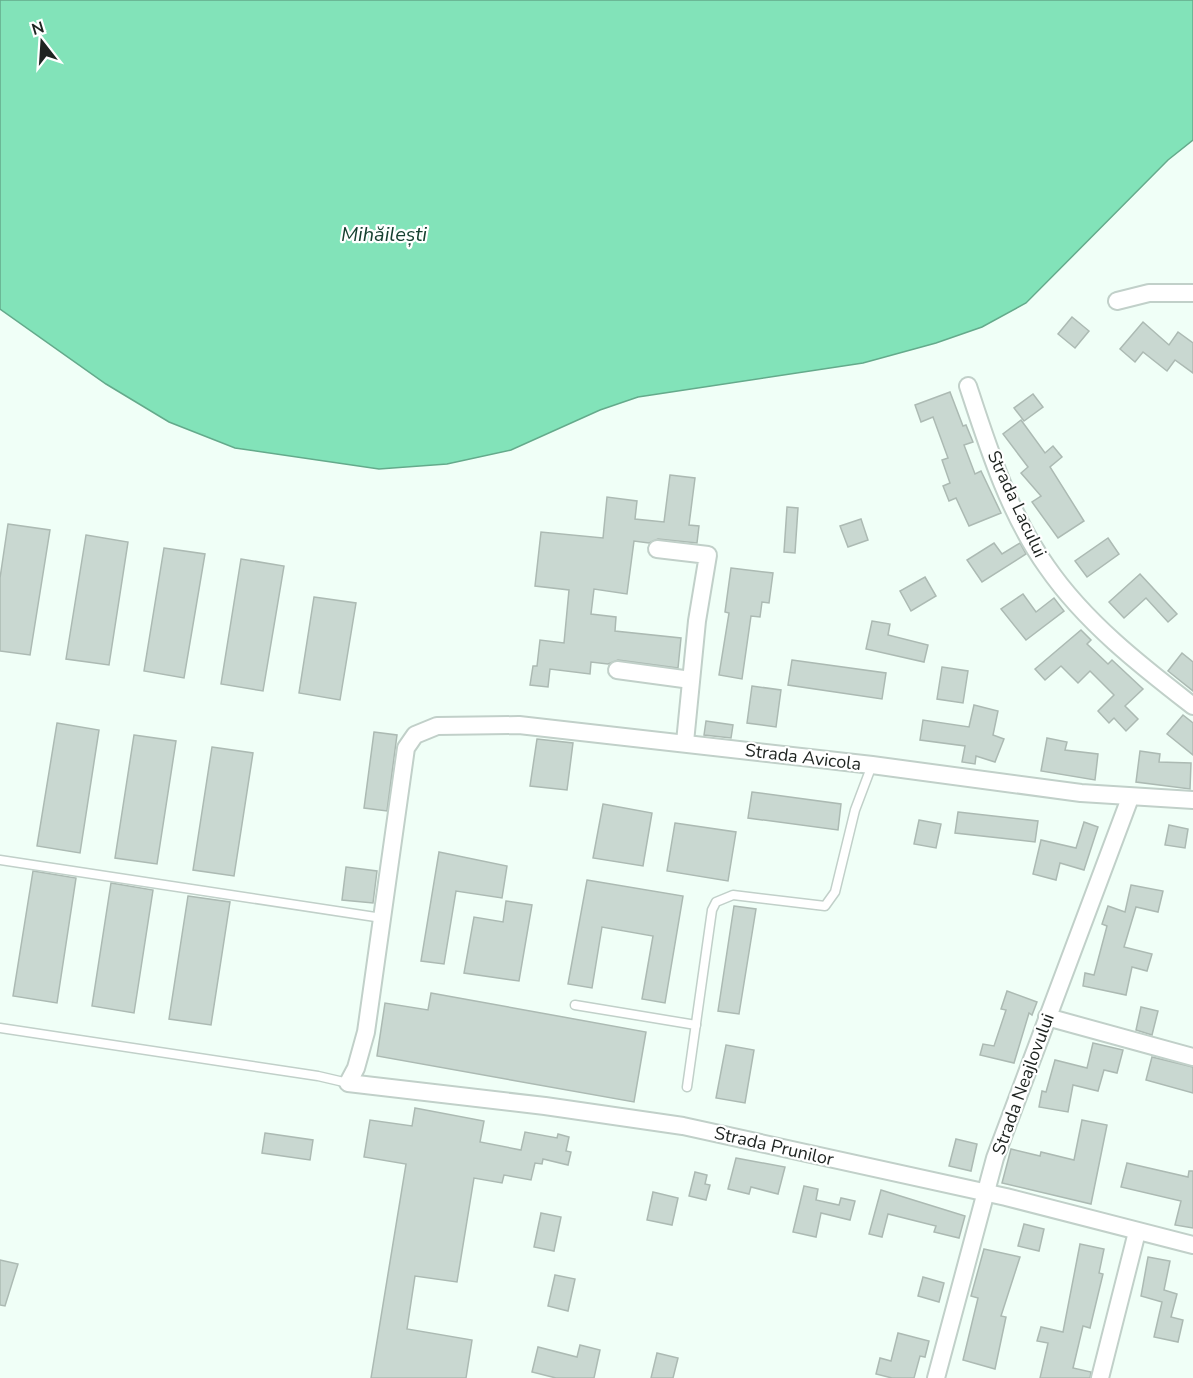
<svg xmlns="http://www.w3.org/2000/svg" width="1193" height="1378" font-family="'Nunito Sans',sans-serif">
<rect width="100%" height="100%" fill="#f0fff7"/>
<path fill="#82e3b9" stroke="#64aa8b" stroke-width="1.5" d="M0 0H1193V140L1168 160 1026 303 982 327 936 343 863 363 638 397 600 410 511 450 447 464 379 469 235 448 169 422 106 384 0 309Z"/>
<g fill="#c9d8d1" stroke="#acbab3" stroke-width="1.5">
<path d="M1072 317 1089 331 1075 348 1058 334Z"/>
<path d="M1143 322 1169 345 1178 332 1193 343V373L1175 360 1167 371 1143 352 1135 362 1120 349Z"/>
<path d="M950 392 963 426 966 425 973 442 964 445 975 474 981 471 1001 513 969 526 956 498 949 501 943 486 950 483 942 460 948 458 933 417 921 422 915 405Z"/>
<path d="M1033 394 1043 407 1024 421 1014 408Z"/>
<path d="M1021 420 1045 453 1053 446 1062 457 1050 467 1084 521 1058 538 1032 502 1041 496 1021 473 1028 467 1003 434Z"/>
<path d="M670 475 695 478 689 525 699 526 697 543 658 539 649 543 634 541 627 594 594 589 591 614 616 617 615 631 681 638 678 668 618 660 608 664 591 662 590 674 550 669 548 687 530 685 533 666H537L540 640 564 643 569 590 535 586 541 532 603 538 607 497 637 501 635 519 664 522Z"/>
<path d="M787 507 798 508 795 553 784 552Z"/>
<path d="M861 519 868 540 848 547 840 526Z"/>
<path d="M8 524 50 530 30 655 0 651V578Z"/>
<path d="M86 535 128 542 109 665 66 659Z"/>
<path d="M1108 538 1119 554 1087 577 1075 561Z"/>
<path d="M994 543 1002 554 1020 543 1026 554 982 582 967 560Z"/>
<path d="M164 548 205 554 184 678 144 671Z"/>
<path d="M241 559 284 566 263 691 221 684Z"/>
<path d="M731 568 773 573 769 603 762 602 760 617 751 616 742 679 719 675 729 613 725 612Z"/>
<path d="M1140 574 1177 614 1168 622 1146 598 1124 618 1109 602Z"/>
<path d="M925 577 936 596 911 611 900 591Z"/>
<path d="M1023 594 1036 612 1054 598 1064 611 1026 640 1001 609Z"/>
<path d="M314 597 356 603 340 700 299 693Z"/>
<path d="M872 621 890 624 888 635 928 645 924 662 866 649Z"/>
<path d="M1081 630 1091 640 1087 644 1108 664 1112 660 1143 689 1125 706 1138 719 1126 731 1114 718 1109 723 1098 711 1114 695 1090 671 1078 683 1061 666 1045 680 1035 669Z"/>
<path d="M1182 653 1193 662V691L1168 671Z"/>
<path d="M792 660 886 673 882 699 788 685Z"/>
<path d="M942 667 968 671 963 703 937 699Z"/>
<path d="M752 686 781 690 776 727 747 723Z"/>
<path d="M974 705 998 711 993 735 1004 739 995 762 976 756 975 764 962 762 965 746 920 740 923 720 969 727Z"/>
<path d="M1183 715 1193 723V755L1167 734Z"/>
<path d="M706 721 733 725 731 738 704 735Z"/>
<path d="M57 723 99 730 80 853 37 846Z"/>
<path d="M374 732 397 735 387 811 364 808Z"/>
<path d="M134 735 176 741 157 864 115 858Z"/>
<path d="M1047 738 1067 742 1065 750 1098 754 1095 780 1041 771Z"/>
<path d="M537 739 573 743 567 790 530 786Z"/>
<path d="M212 747 253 753 234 876 193 870Z"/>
<path d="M1140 751 1160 754 1159 762 1191 763 1190 789 1136 782Z"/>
<path d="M752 792 841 804 838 830 748 818Z"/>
<path d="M603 804 652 813 643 866 593 858Z"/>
<path d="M958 812 1038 821 1035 842 955 833Z"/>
<path d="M919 820 941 824 936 848 914 844Z"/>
<path d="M1084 822 1098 827 1084 870 1060 863 1056 880 1033 874 1041 840 1076 848Z"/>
<path d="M675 823 736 832 728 881 667 871Z"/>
<path d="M1169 825 1188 829 1185 848 1165 845Z"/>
<path d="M439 852 507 866 502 898 456 891 444 964 421 961Z"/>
<path d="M346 867 377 871 373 903 342 900Z"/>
<path d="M33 871 76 878 57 1003 13 996Z"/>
<path d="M587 880 683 896 665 1003 642 999 653 936 602 927 592 988 568 984Z"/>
<path d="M111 883 153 890 134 1013 92 1006Z"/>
<path d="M1131 885 1163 891 1158 912 1136 907 1124 947 1152 954 1147 971 1132 967 1126 995 1083 986 1085 973 1094 975 1107 926 1102 924 1108 906 1125 912Z"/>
<path d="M188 896 230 902 211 1025 169 1019Z"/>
<path d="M506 901 532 905 519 981 464 973 474 917 503 922Z"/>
<path d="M734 906 756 909 739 1014 718 1011Z"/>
<path d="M1007 991 1037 1002 1032 1015 1029 1013 1014 1063 980 1055 983 1044 994 1046 1006 1010 1001 1009Z"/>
<path d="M431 993 646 1032 634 1102 377 1056 385 1003 428 1010Z"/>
<path d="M1141 1007 1158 1011 1152 1035 1136 1030Z"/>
<path d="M1093 1043 1123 1050 1117 1073 1104 1070 1098 1091 1073 1085 1068 1112 1039 1107 1042 1091 1046 1092 1055 1060 1087 1068Z"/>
<path d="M726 1045 754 1050 745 1103 716 1098Z"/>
<path d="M1152 1057 1193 1067V1093L1146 1080Z"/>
<path d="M415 1108 484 1121 480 1142 521 1150 525 1132 557 1138 558 1134 569 1137 566 1151 571 1152 568 1165 543 1159 542 1164 535 1163 531 1180 504 1175 502 1183 474 1178 457 1282 415 1276 407 1329 472 1340 466 1378H371L406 1164 364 1157 370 1120 412 1126Z"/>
<path d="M1082 1120 1107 1125 1091 1204 1002 1183 1011 1149 1040 1156 1041 1152 1074 1160Z"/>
<path d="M265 1133 313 1140 310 1160 262 1153Z"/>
<path d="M956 1139 977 1144 971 1171 949 1166Z"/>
<path d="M736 1158 785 1167 778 1194 751 1187 749 1194 728 1189Z"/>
<path d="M1127 1163 1188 1177 1189 1171H1193V1228L1175 1225 1181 1201 1121 1187Z"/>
<path d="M695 1172 707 1175 705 1184 710 1185 706 1200 689 1196Z"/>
<path d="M804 1186 818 1189 816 1200 839 1205 841 1198 855 1201 850 1220 821 1213 816 1237 793 1232Z"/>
<path d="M881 1190 965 1216 959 1238 934 1232 936 1226 888 1214 882 1237 869 1234Z"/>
<path d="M653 1192 678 1198 672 1225 647 1220Z"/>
<path d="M541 1213 561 1217 554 1251 534 1247Z"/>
<path d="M1024 1224 1044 1229 1039 1251 1018 1246Z"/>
<path d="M1080 1244 1104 1249 1099 1273 1103 1274 1090 1328 1083 1326 1073 1368 1091 1372 1090 1378H1040L1048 1343 1037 1341 1041 1327 1063 1332Z"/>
<path d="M984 1249 1020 1257 1001 1316 1006 1317 995 1369 963 1360 978 1298 971 1296Z"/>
<path d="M1148 1257 1170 1261 1164 1290 1177 1294 1171 1317 1183 1320 1178 1342 1154 1337 1162 1302 1141 1296Z"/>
<path d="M0 1260 18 1264 5 1306 0 1305Z"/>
<path d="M555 1275 575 1279 568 1311 548 1306Z"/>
<path d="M923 1277 944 1283 939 1302 918 1296Z"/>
<path d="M898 1333 929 1341 925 1357 920 1356 914 1378H892L876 1374 880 1358 891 1361Z"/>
<path d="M580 1345 600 1350 594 1378H556L532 1372 538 1347 577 1357Z"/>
<path d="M657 1353 678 1358 673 1378H651Z"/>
</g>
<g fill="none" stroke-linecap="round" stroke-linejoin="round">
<defs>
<g id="lane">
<path d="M0 860 382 918"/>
<path d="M575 1005 696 1025"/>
<path d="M0 1028 318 1076 348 1083"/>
<path d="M687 1087 712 910 716 902 733 895 825 906 835 892 855 810 872 765"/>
</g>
<g id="street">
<path d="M1117 301 1149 293H1193"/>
<path d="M968 386C988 447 1009 514 1047 567 1085 622 1140 665 1193 706"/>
<path d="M657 549 708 555 697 621 685 742"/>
<path d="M617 670 691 680"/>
<path d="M1193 800 1081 793 872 765 519 725 437 726 415 735 406 748 366 1032 356 1068 348 1083 545 1106 683 1126 1006 1197 1193 1245"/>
<path d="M1047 1017 1193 1057"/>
<path d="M936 1378 995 1158 1130 798"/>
<path d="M1100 1378 1137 1232"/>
</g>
</defs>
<use href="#lane" stroke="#c1d0c9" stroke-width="11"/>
<use href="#street" stroke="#c1d0c9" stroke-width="20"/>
<use href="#lane" stroke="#fff" stroke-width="8"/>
<use href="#street" stroke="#fff" stroke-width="16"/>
</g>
<g text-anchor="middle" stroke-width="4.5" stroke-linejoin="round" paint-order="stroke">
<g font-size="18" fill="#1f2421" stroke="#fff">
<text transform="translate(1017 504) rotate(65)" y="6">Strada Lacului</text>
<text transform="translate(803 757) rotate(7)" y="6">Strada Avicola</text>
<text transform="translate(1023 1084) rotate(-70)" y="6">Strada Neajlovului</text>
<text transform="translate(774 1146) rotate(13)" y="6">Strada Prunilor</text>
</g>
<g font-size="20" font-style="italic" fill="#154030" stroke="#fff">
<text x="384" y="241">Mihăilești</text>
</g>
</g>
<g transform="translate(42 42) rotate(343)" stroke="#ffffff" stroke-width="4.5" paint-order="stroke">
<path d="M0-4.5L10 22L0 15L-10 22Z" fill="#1f2421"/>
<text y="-9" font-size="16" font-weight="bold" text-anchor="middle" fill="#1f2421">N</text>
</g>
</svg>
